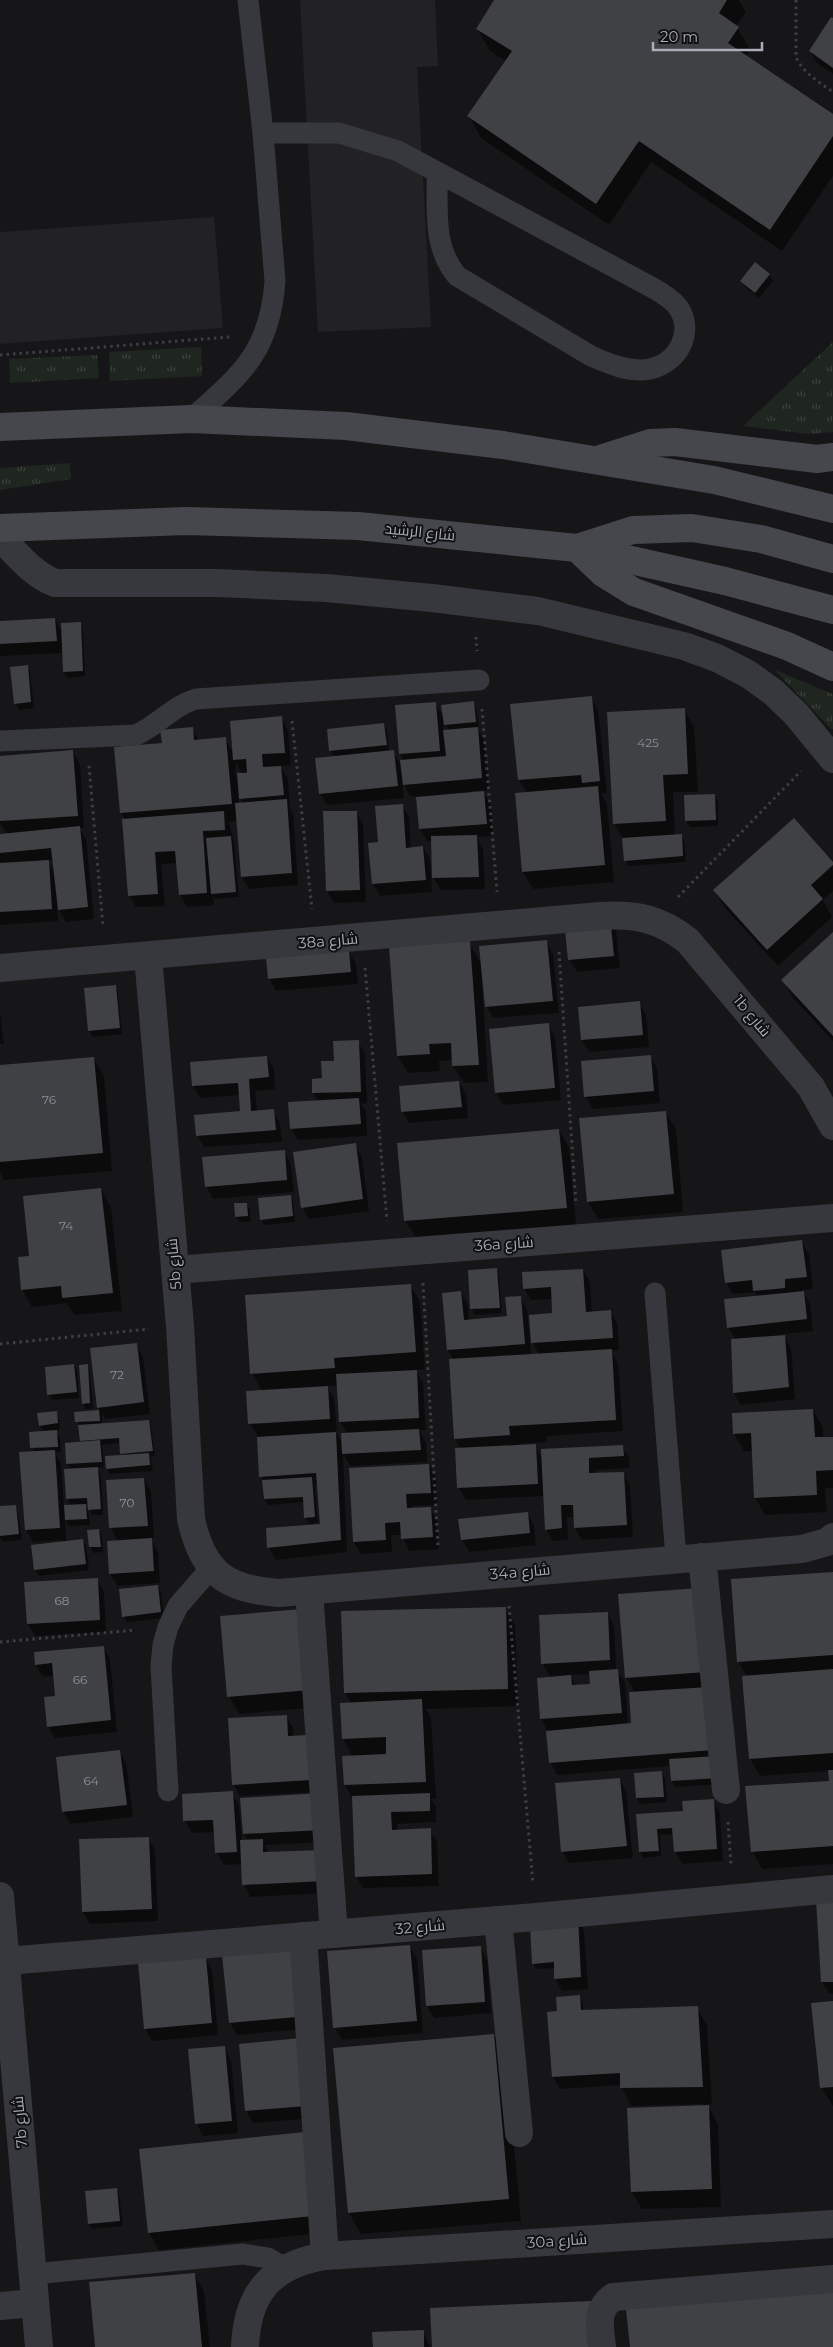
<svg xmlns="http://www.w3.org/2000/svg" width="833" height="2347" font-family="Montserrat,Cairo,sans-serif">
<defs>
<pattern id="grass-tufts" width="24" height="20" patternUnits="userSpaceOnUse" patternTransform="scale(1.25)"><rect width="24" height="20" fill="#1e261f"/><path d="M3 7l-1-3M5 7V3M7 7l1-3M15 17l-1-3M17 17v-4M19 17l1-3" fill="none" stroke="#3c433d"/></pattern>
</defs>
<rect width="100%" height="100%" fill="#161618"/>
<g fill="#222225">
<path d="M300 0H435L438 66 417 67 431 327 318 332Z"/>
<path d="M214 217 223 328 0 344V232Z"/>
</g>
<g fill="url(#grass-tufts)">
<path d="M833 342V432L809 434 743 426Z"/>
<path d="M201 347 202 376 110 381 109 352Z"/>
<path d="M97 355 99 378 10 383 9 359Z"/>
<path d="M70 463 71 479 0 490V468Z"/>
<path d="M775 670 833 694V729H831Z"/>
</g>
<g fill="#0007" fill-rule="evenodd">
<path d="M496 0H739L746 12 736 26 750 49 746 56 833 115V176L782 251 651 162 609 225 481 138 469 116 506 61 490 51 478 30Z"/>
<path d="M833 20V74L817 63 810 51Z"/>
<path d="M755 264 769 275 773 281 759 298 745 287 742 281Z"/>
<path d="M55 619 63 633 80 624 83 629 85 676 68 678 64 672 63 653 0 656V622Z"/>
<path d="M27 666 30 672 34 708 19 710 16 704 11 668Z"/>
<path d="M591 698 598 710 607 793 601 794 607 804 614 882 533 889 523 872 527 793 519 780Z"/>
<path d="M473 702 476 708 479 727 477 728 484 740 489 790 471 791V794L484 793 491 805 493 836 477 837 483 849 485 889 441 890 434 878 433 841H427L420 829 417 796 411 797 402 781 404 798 327 805 320 793 334 757 330 750 384 725 387 730 389 752H393L402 767 404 761 400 753 435 703 445 719ZM443 720 449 731H444Z"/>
<path d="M684 709 694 727 698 792H673L675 836 681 835 684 841 686 862 628 866 625 860 623 839 614 823Z"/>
<path d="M281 717 288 730 291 765 280 766 288 779 290 808 293 813 298 885 249 889 242 877 238 821 229 822 234 843 239 897 215 899 213 895 214 905 187 907 180 894 178 863 161 864 165 906 136 907 129 895 125 820 121 813 163 744 192 729 199 741 225 739 234 754ZM236 762 241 772 248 771 249 774 235 775ZM239 795 243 803 239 804Z"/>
<path d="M73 752 80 764 84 828H79L86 839 94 919 66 922 58 908V921L0 925V835L7 834 0 823V757ZM54 860 55 873 48 861Z"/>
<path d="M714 795 718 801V826L690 827 686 821Z"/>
<path d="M402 805 409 817 411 849 423 847 430 859 432 892 380 896 373 884 380 843Z"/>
<path d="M356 812 363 824 366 902 334 903 327 891Z"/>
<path d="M833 864V891L823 900 832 917 778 966 725 908 715 891Z"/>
<path d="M609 917 616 929 620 968 577 972 570 960Z"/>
<path d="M833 934V1041L793 998 783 980Z"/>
<path d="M546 942 553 954 559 1013 493 1018 486 1006Z"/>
<path d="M469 943 481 963 488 1082 464 1083 453 1066V1060L439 1061 440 1071 408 1073 398 1056 391 948Z"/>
<path d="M349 952 356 964 358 984 276 991 269 979 267 959Z"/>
<path d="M115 986 118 992 122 1034 93 1037 89 1031Z"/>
<path d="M639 1003 646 1015 649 1047 589 1052 582 1040Z"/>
<path d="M0 1012 4 1044H0Z"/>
<path d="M548 1025 555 1037 561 1100 503 1105 496 1093 491 1030Z"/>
<path d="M358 1042 365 1054 367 1103 361 1104 366 1111 367 1136 298 1140 291 1128 318 1101 313 1093 335 1062Z"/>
<path d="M650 1056 657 1068 660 1103 593 1109 586 1097Z"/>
<path d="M267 1057 274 1069 275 1089 255 1091 257 1112 273 1111 280 1123 282 1142 204 1147 197 1135 241 1112 240 1095 200 1098 193 1086 191 1063Z"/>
<path d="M94 1059 104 1076 112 1171 4 1180 0 1172V1066Z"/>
<path d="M459 1082 466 1094 468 1118 409 1123 402 1111Z"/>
<path d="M665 1112 676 1129 683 1212 598 1219 588 1202Z"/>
<path d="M559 1130 569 1147 576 1225 416 1238 405 1221 399 1144Z"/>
<path d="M355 1145 362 1157 369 1211 309 1219 302 1207Z"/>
<path d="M284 1151 291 1164 294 1192 213 1199 206 1186Z"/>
<path d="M101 1189 111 1207 122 1311 74 1315 67 1303 32 1307 22 1289 30 1257Z"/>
<path d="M290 1196 293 1202 295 1222 264 1225 261 1219Z"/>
<path d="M247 1204 250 1210 251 1222H240L236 1217Z"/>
<path d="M802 1242 809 1254 813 1289 802 1290 810 1304 813 1331 783 1334 791 1348 795 1399 741 1405 734 1393 736 1340 728 1327 758 1297 755 1292 733 1294 726 1282Z"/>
<path d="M496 1269 499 1275 502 1313 475 1315 472 1309 469 1271Z"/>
<path d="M583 1270 590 1282 592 1313 610 1311 617 1323 619 1350 611 1351 618 1363 623 1431 547 1436V1442L519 1444V1446H535L542 1459 622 1446 629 1458 630 1468 595 1470V1474L623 1473 630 1485 633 1537 582 1540 575 1528 574 1517H567L568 1540 553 1541 546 1529 545 1496 466 1500 459 1488 461 1449 455 1439 454 1360 448 1350 461 1293 468 1305 469 1320 508 1317 520 1297 527 1309 531 1355H539L533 1343 554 1315 553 1299 531 1300 524 1288Z"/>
<path d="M410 1285 420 1302 425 1369 416 1370 423 1383 426 1430H419L426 1443 427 1462 350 1466 343 1454 347 1552 276 1560 269 1548 321 1525 318 1485H315L318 1523 309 1524 305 1518 304 1502 268 1505 265 1499 263 1481 261 1476 258 1436 250 1424 248 1392 262 1391 252 1373ZM327 1386H338L340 1422 347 1434 343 1445 335 1431H337L334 1399Z"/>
<path d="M136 1345 143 1357 150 1414 105 1419 102 1413V1424L148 1421 151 1427 155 1456 150 1457 153 1471 110 1474 107 1469 123 1456 120 1443 102 1445 104 1467 97 1468 101 1474 103 1515H92L89 1503 84 1504 88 1511 90 1525 69 1526 65 1518 66 1542 82 1540 86 1546 89 1570 39 1576 35 1570 63 1542 62 1540 33 1542 26 1530 34 1452 30 1433 44 1432 40 1425 56 1413 59 1419 60 1429 55 1430 60 1438 61 1452 55 1453 61 1463 64 1507 71 1506 67 1498 71 1470 68 1464 83 1443 76 1413 100 1411 98 1407Z"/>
<path d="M74 1365 77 1371 79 1398 52 1400 49 1395Z"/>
<path d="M87 1366 90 1372 93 1409H86L83 1403Z"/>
<path d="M813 1410 823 1428V1438H833V1488H825L827 1512 765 1515 755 1497 753 1451H744L734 1434Z"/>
<path d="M429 1465 436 1477 437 1505 412 1506 413 1509 430 1508 437 1520 439 1549 409 1551 402 1535H391L392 1552 361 1554 354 1542Z"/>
<path d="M144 1479 151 1491 154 1538H150L158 1552 160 1583 117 1586 110 1574 118 1542 111 1528 107 1481Z"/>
<path d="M15 1506 18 1512 22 1540 2 1542 0 1538V1508Z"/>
<path d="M527 1513 534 1525 536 1545 469 1552 462 1540 460 1520Z"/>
<path d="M98 1530 102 1536 103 1552 93 1553 90 1547 88 1531Z"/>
<path d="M833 1574V1864L762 1869 752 1851 831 1782 830 1771 760 1776 750 1759 747 1677 738 1661Z"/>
<path d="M97 1579 104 1592 106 1632 35 1636 28 1624 26 1584Z"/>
<path d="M158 1586 161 1592 164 1618 127 1622 123 1616Z"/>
<path d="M698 1589 721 1784 675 1787 672 1781 671 1766 557 1775 550 1762 548 1732 541 1719 551 1678 543 1664 607 1613 614 1625 616 1670 625 1682 628 1725H632L635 1693 626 1677ZM591 1674 592 1685 576 1686 570 1675Z"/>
<path d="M505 1608 515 1626 518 1706 426 1709 431 1718 436 1799H431L436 1807V1822L397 1824 398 1831 430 1830 437 1842 439 1886 363 1888 356 1876 353 1800 345 1785 344 1757H353L343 1739 341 1704 351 1703 345 1693 342 1613Z"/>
<path d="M302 1610 319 1707 239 1714 229 1696Z"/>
<path d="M103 1647 110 1659 117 1732 55 1738 48 1726 56 1697 54 1676 43 1677 36 1665 35 1653Z"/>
<path d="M286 1716 293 1728 294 1737 317 1792 240 1796 233 1784Z"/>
<path d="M119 1751 126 1763 133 1817 70 1824 63 1811Z"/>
<path d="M662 1772 665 1778 667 1802 640 1804 637 1798 635 1774Z"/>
<path d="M620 1779 626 1791 633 1858 569 1863 562 1851Z"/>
<path d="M232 1793 239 1805 242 1841H248L244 1834 319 1795 328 1842 265 1845 269 1853 322 1851 330 1893 250 1897 244 1884 242 1864 224 1865 217 1853 215 1832 192 1833 185 1821 183 1795Z"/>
<path d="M713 1801 720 1813 723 1861 682 1864 675 1852 674 1834 660 1835 661 1856 643 1858 640 1852 637 1815 682 1812Z"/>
<path d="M148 1838 155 1850 158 1921 90 1924 83 1912Z"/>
<path d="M833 1900V1994H829L822 1982Z"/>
<path d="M577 1917 584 1930 588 1989 562 1991 555 1978V1968L536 1969 533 1963Z"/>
<path d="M410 1947 417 1959 423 2033 342 2040 335 2028Z"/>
<path d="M480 1947 487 1959 491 2013 434 2018 427 2006Z"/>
<path d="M290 1950 303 2029 237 2035 230 2023Z"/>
<path d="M205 1958 212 1970 218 2035 152 2041 145 2029Z"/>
<path d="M579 1997 583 2003V2011L697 2008 707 2025 712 2104H707L718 2124 721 2207 642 2209 632 2192 629 2109 703 2107 702 2104 631 2106 621 2085 560 2089 553 2077 548 2013 559 2012Z"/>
<path d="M833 2002V2106L822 2088Z"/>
<path d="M494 2035 506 2057 521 2221 361 2234 349 2213Z"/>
<path d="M240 2045 313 2118 253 2123 246 2111Z"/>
<path d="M224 2047 231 2060 238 2133 203 2136 196 2123Z"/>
<path d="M303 2133 322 2233 159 2250 149 2233Z"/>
<path d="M116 2189 119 2195 123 2226 92 2229 89 2223Z"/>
<path d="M194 2274 204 2292 210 2347H96Z"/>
<path d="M423 2331 430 2347H374Z"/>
</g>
<g fill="#404145">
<path d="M494 0H727L719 13 739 27 728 43 833 114V136L770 230 639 141 596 204 467 116 512 51 476 29Z"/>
<path d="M831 17 833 18V68L809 51Z"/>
<path d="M755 262 770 274 755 293 740 281Z"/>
<path d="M55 618 57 641 0 644V621Z"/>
<path d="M81 622 83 671 63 672 61 623Z"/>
<path d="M28 665 31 702 14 704 10 667Z"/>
<path d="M592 696 600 781 582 783 581 775 518 780 510 704Z"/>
<path d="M474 701 476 722 444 725 441 705Z"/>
<path d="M436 702 440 751 399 754 395 705Z"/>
<path d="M685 708 688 774 663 775 666 821 613 824 607 712Z"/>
<path d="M282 716 285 753 262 754 263 767 281 766 284 795 239 799 237 773H247L246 759 233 760 230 721Z"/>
<path d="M384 723 387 745 329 751 327 729Z"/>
<path d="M193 727 194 740 226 737 232 804 120 813 114 747 162 743 160 730Z"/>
<path d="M478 727 482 778 403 785 400 760 446 756 443 730Z"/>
<path d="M73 750 78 816 0 821V756Z"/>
<path d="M394 750 398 786 319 794 315 758Z"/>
<path d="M598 786 605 865 522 872 515 793Z"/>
<path d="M484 791 487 824 419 829 416 797Z"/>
<path d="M715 794 716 820 685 821 684 795Z"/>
<path d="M287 799 292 873 241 877 235 803Z"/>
<path d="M403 804 406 848 423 846 426 880 372 884 368 843 378 842 375 806Z"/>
<path d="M224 811 225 830 203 831 207 893 179 895 175 851 155 852 158 894 128 896 122 819Z"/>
<path d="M323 811H357L360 890 326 891Z"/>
<path d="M794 818 833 862V865L811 885 823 899 767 950 713 890Z"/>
<path d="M80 826 88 907 58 910 51 848 0 853V834Z"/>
<path d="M682 834 683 856 624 861 622 838Z"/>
<path d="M477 835 479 877 432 878 431 836Z"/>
<path d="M231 836 236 892 211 894 206 838Z"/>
<path d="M49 860 52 909 0 912V863Z"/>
<path d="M610 916 614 956 568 960 564 920Z"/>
<path d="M833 932V1036L781 980Z"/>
<path d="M547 940 553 1001 485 1007 479 946Z"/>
<path d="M470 941 479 1065 452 1066 451 1043 429 1044 430 1054 397 1056 389 947Z"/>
<path d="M349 951 351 972 268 979 266 958Z"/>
<path d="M116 985 120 1028 88 1031 84 988Z"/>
<path d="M640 1001 643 1035 581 1040 578 1007Z"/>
<path d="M549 1023 555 1088 495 1093 489 1029Z"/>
<path d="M359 1040 361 1092 312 1093V1079L322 1078 321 1061H334L333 1041Z"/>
<path d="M651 1055 654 1091 584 1097 581 1061Z"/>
<path d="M267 1056 269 1077 249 1079 251 1111 274 1109 276 1130 196 1136 194 1115 240 1111 238 1083 192 1086 190 1062Z"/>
<path d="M94 1057 103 1153 0 1162V1065Z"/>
<path d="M459 1081 462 1107 401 1112 399 1086Z"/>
<path d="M359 1098 361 1124 290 1129 288 1102Z"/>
<path d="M666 1111 674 1194 587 1202 579 1118Z"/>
<path d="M559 1129 567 1208 404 1221 397 1143Z"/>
<path d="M356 1143 363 1199 301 1208 293 1152Z"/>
<path d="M285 1150 287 1180 205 1187 202 1157Z"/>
<path d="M101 1188 113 1293 62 1298 61 1286 21 1290 18 1257 29 1256 23 1196Z"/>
<path d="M291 1195 293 1216 260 1220 258 1198Z"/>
<path d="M234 1203H247L248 1216 235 1217Z"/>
<path d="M802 1240 807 1277 785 1279V1288L753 1291 752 1280 725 1283 721 1250Z"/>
<path d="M497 1268 500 1308 470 1309 468 1270Z"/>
<path d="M583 1269 586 1312 611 1310 613 1338 531 1343 529 1315 552 1313 551 1287 523 1289 522 1272Z"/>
<path d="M411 1284 416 1352 334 1358 335 1368 250 1374 245 1295Z"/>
<path d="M461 1291 464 1320 507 1316 505 1297 521 1296 525 1344 447 1350 442 1293Z"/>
<path d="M804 1291 807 1319 727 1328 724 1299Z"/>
<path d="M785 1335 789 1387 733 1393 731 1339Z"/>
<path d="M137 1343 144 1402 97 1408 90 1348Z"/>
<path d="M612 1349 616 1420 509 1426 510 1435 454 1439 449 1359Z"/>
<path d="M74 1364 77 1392 47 1395 45 1367Z"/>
<path d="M88 1364 90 1403 82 1404 79 1365Z"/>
<path d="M417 1370 419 1418 339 1422 336 1374Z"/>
<path d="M328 1386 330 1419 248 1424 246 1391Z"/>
<path d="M813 1409 815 1437H833V1470L816 1471 817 1495 754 1498 751 1433 733 1434 732 1413Z"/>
<path d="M99 1410 100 1421 75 1422 74 1412Z"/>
<path d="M57 1411 58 1423 39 1426 37 1413Z"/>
<path d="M149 1420 153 1451 120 1454 119 1438 80 1441 78 1425Z"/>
<path d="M419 1429 421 1450 342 1454 341 1433Z"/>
<path d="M57 1430 58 1447 30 1448 29 1432Z"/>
<path d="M336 1432 341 1540 267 1548 266 1528 320 1524 316 1473 259 1477 257 1437Z"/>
<path d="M100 1440 102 1462 66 1464 65 1443Z"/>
<path d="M536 1444 538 1484 457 1488 455 1448Z"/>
<path d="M623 1445 624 1456 589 1458V1473L624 1472 627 1525 574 1528 573 1505H561L562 1528 545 1530 541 1449Z"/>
<path d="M55 1450 60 1528 25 1530 19 1452Z"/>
<path d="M149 1453 150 1465 106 1469 105 1456Z"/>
<path d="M429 1464 431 1493 406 1494 407 1508 431 1507 433 1537 401 1539 400 1522 385 1523 386 1540 353 1542 349 1468Z"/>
<path d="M98 1467 101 1509 88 1510 87 1498 66 1499 64 1469Z"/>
<path d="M312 1477 315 1517 304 1518 303 1497 264 1499 262 1480Z"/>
<path d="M144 1478 148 1526 109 1528 106 1480Z"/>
<path d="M86 1504 87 1519 65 1520 64 1505Z"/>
<path d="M16 1505 19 1534 0 1536V1506Z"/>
<path d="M528 1512 530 1533 461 1540 458 1519Z"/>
<path d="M99 1529 101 1547H89L87 1530Z"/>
<path d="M152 1538 154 1571 109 1574 107 1541Z"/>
<path d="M83 1539 86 1564 34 1570 31 1545Z"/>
<path d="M833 1572V1655L737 1662 731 1579Z"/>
<path d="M98 1578 100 1620 27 1624 24 1582Z"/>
<path d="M158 1585 161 1612 122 1617 119 1589Z"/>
<path d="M699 1588 706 1672 625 1678 618 1594Z"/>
<path d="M506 1607 508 1689 344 1693 341 1611Z"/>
<path d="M302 1609 310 1690 227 1697 220 1616Z"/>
<path d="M608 1612 610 1660 541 1664 539 1615Z"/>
<path d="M104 1646 111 1720 47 1727 44 1697 55 1696 52 1663 35 1665 34 1652Z"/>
<path d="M618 1669 622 1713 540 1719 537 1678 571 1675 572 1685 590 1684 589 1671Z"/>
<path d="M833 1669V1753L749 1759 742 1676Z"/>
<path d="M709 1687 713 1750 549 1763 546 1731 631 1723 629 1692Z"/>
<path d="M422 1699 426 1782 344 1785 342 1756 386 1754V1737L342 1739 340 1703Z"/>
<path d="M287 1715 288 1736 308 1735 311 1780 232 1785 228 1718Z"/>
<path d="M120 1750 127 1805 62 1812 56 1757Z"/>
<path d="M717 1756 719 1778 671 1781 669 1759Z"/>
<path d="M828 1770H833V1846L751 1852 745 1786 829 1781Z"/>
<path d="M662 1771 664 1797 636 1798 634 1773Z"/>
<path d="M620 1778 627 1846 561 1852 555 1783Z"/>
<path d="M233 1791 237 1852 215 1853 213 1820 183 1821 182 1794Z"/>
<path d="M320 1793 322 1830 243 1834 240 1798Z"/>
<path d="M430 1793V1811L391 1812 392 1830 431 1828 432 1874 355 1877 352 1796Z"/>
<path d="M714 1799 717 1849 674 1852 672 1828 657 1829 659 1851 639 1852 636 1814 683 1811 682 1801Z"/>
<path d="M149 1837 152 1909 82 1912 79 1839Z"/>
<path d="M263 1839V1852L323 1850 324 1881 242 1885 240 1840Z"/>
<path d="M833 1899V1982H821L816 1900Z"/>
<path d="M578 1916 581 1977 554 1979V1962L532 1964 530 1925Z"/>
<path d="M410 1945 417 2021 333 2028 327 1951Z"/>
<path d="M481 1946 485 2002 426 2006 422 1950Z"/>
<path d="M291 1949 297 2017 229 2023 222 1955Z"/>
<path d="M206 1957 212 2023 144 2029 138 1962Z"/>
<path d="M580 1995 581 2010 698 2006 703 2087 620 2088V2073L552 2077 547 2012 557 2011 556 1997Z"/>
<path d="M833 2001V2087L820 2088 811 2003Z"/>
<path d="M494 2034 509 2199 348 2213 333 2048Z"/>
<path d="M301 2038 307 2106 245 2111 239 2044Z"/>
<path d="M225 2046 232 2121 195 2124 188 2049Z"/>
<path d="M709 2105 712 2189 631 2192 627 2108Z"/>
<path d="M304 2132 313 2216 148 2233 139 2149Z"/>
<path d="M117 2188 120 2221 88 2224 85 2191Z"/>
<path d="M195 2273 202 2347H95L89 2282Z"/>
<path d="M833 2290V2347H630L626 2309Z"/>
<path d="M591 2301 593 2347H432L430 2308Z"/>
<path d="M424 2330V2347H373L372 2332Z"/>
</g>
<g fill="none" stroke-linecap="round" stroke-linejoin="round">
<g stroke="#3d3f44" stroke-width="3" stroke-dasharray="2.5 4" stroke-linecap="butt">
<path d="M796 0V57C803 73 819 82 833 92"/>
<path d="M0 355 230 337"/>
<path d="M476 637 477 651"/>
<path d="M482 709 497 892"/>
<path d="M292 721 312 909"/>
<path d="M89 766 103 927"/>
<path d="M678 897 801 771"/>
<path d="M559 952 576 1205"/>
<path d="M365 968 387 1221"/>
<path d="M423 1283 438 1546"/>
<path d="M0 1344 149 1329"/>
<path d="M509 1606 533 1884"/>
<path d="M0 1642 136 1630"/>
<path d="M728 1822 731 1865"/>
</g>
<g stroke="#37383d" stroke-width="21">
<path d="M263 133H339L398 151 653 288C662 293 672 299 678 307 695 332 678 363 650 369 631 373 609 364 591 356L457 276C432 246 438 209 437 172"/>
<path d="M191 419C241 375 270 352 275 281L263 133 248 0"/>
<path d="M0 741 136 735C159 725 172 706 196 699L479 680"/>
<path d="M655 1293 676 1558"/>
<path d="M168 1791 161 1666 163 1645 168 1627 178 1606 211 1568"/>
<path d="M33 2274 243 2254 268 2258 284 2268"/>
</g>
<g stroke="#37383d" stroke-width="28">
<path d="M0 537C17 554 32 574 55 583H218L326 588 432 598 538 611 684 646 717 658 748 674 773 692 796 714 833 759"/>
<path d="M148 956 180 1326 191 1519C203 1573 225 1589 279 1593L802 1549 827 1542 833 1537"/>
<path d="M0 968 600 916C636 914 659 918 688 941L811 1087 833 1126"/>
<path d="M175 1270 833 1218"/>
<path d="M702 1557 726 1790"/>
<path d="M309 1591 334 1934"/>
<path d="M0 1896 39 2347"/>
<path d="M498 1920 519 2133"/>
<path d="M303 1936 325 2256"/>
<path d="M6 1961 536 1917 833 1889"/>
<path d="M0 2306 35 2303"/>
<path d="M245 2347C247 2293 271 2265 325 2256L833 2224"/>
<path d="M602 2347C600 2327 595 2310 613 2297L833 2279"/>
</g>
<g stroke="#45474d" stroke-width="28">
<path d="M0 427 191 419 346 426 503 445 714 480 833 509"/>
<path d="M600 459 650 443 675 442 817 459 833 457"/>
<path d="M0 528 186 521 358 526 577 548 725 581 833 610"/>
<path d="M833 559 761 539 692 528 633 530 577 548 603 573 634 592 787 646 833 667"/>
</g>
</g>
<g text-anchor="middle" stroke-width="4" stroke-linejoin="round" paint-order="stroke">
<g font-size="12" fill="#8e929b">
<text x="648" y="747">425</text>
<text x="49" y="1104">76</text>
<text x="66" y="1230">74</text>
<text x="117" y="1379">72</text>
<text x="127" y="1507">70</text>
<text x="62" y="1605">68</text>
<text x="80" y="1684">66</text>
<text x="91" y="1785">64</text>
</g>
<g font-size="15" fill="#a8adb8" stroke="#111113">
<text transform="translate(420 532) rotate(6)" y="5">شارع الرشيد</text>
<text transform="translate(328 941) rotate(-5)" y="5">38a شارع</text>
<text transform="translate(752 1016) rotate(50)" y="5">1b شارع</text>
<text transform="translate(504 1244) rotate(-4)" y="5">36a شارع</text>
<text transform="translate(174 1264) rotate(-95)" y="5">5b شارع</text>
<text transform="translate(520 1572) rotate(-5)" y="5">34a شارع</text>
<text transform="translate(420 1927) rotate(-5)" y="5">شارع 32</text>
<text transform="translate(20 2122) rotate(-95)" y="5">7b شارع</text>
<text transform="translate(557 2241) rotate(-4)" y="5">30a شارع</text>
</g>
</g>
<path d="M653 42v8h109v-8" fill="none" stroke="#a8adb8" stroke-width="2.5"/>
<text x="660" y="42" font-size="15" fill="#a8adb8" stroke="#111113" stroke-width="4" paint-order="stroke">20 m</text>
</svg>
